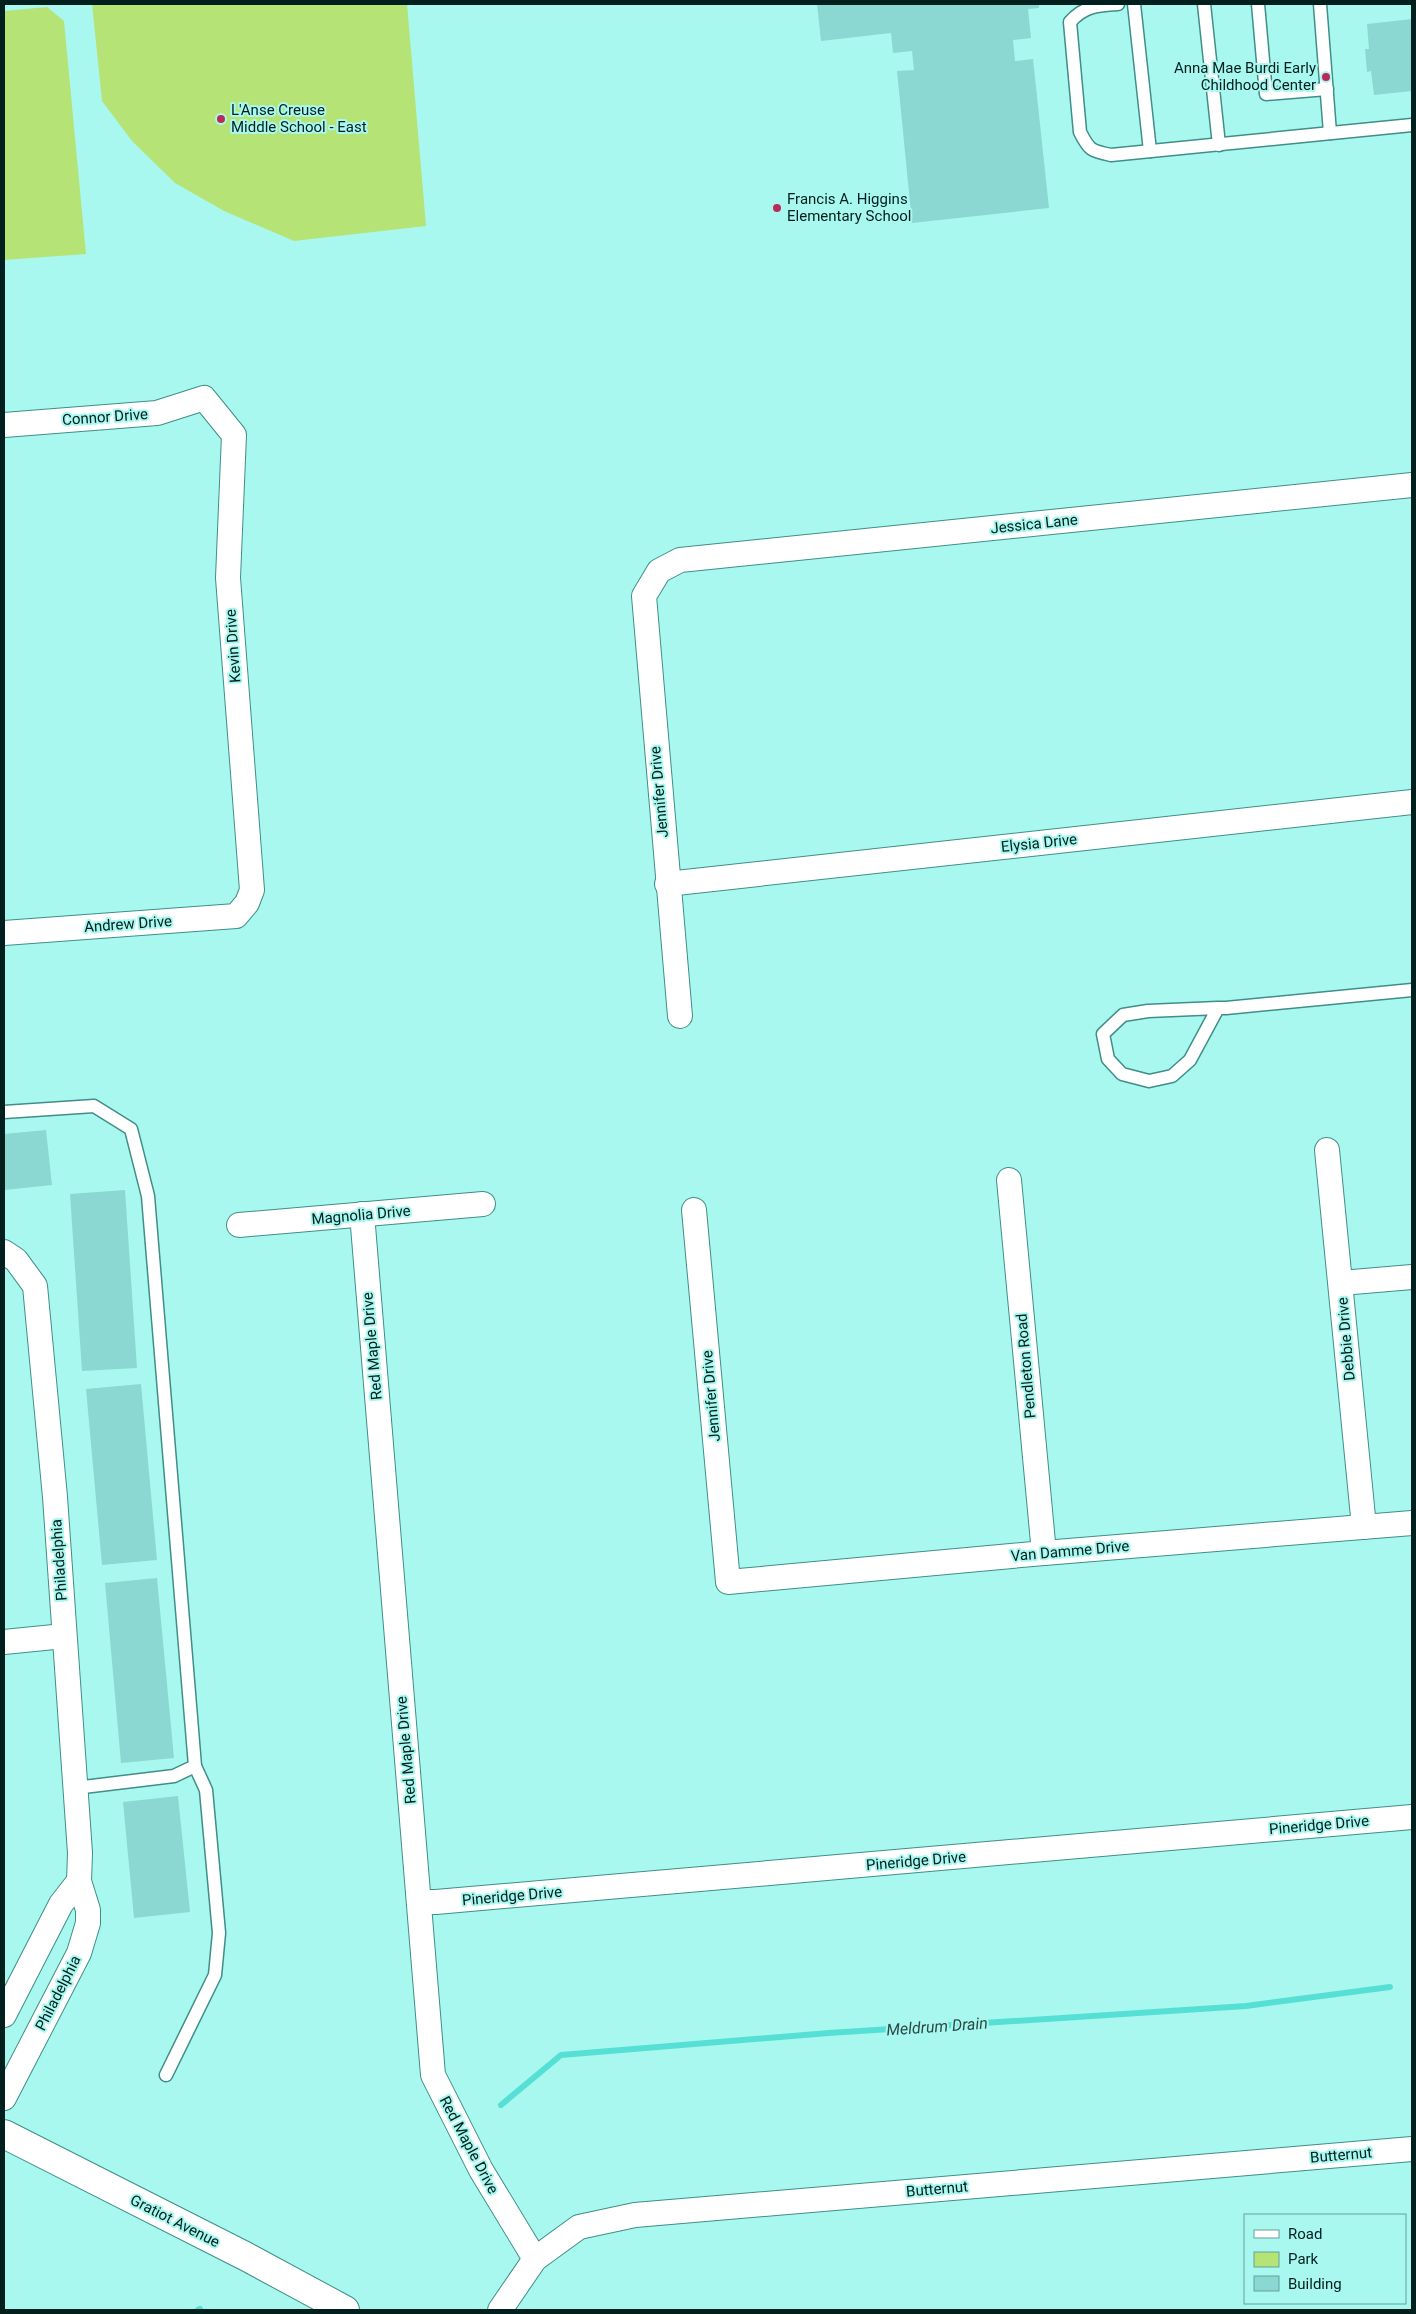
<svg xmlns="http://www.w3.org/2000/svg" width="1416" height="2314" font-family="Roboto,sans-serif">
<rect width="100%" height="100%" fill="#a9f8f0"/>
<g fill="#b5e376">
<path d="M92 4H407L426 226 294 241 224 211 175 183 132 141 102 101Z"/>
<path d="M47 7 64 21 86 254 4 260V11Z"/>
</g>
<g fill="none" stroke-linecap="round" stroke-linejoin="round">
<g stroke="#56e0d5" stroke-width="6">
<path d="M501 2105 561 2055 829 2033 1246 2006 1390 1987"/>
<path d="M198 2310 200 2309"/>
</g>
</g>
<g fill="#8ad8d1">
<path d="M817 4H1039V8L1028 9 1031 38 1013 40 1015 61 1033 59 1049 208 912 223 897 71 914 70 912 51 893 53 891 33 821 41Z"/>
<path d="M1412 19V91L1374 95 1371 71 1367 72 1365 49H1369L1367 24Z"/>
<path d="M46 1130 52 1185 4 1190V1134Z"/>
<path d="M125 1190 137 1368 82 1371 70 1194Z"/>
<path d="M141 1384 157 1560 102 1565 86 1389Z"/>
<path d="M157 1578 174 1758 121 1763 105 1583Z"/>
<path d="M178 1796 190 1912 134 1918 123 1802Z"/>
</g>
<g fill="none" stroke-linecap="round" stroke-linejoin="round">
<defs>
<g id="service">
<path d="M1118 4C1098 5 1084 6 1070 22L1080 132C1089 150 1091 151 1111 155L1412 125"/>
<path d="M1134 4 1150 151"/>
<path d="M1204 4 1219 145"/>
<path d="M1258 4 1266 94 1327 89"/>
<path d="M1320 4 1330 133"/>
<path d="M1218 1008 1190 1060 1172 1076 1149 1081 1122 1074 1108 1059 1103 1034 1123 1015 1148 1011 1218 1008H1226L1412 990"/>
<path d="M4 1112 94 1106 131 1129 148 1196 195 1766 174 1776 75 1788"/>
<path d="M166 2075 215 1975 219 1933 206 1790 195 1766"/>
</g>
<g id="minor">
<path d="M4 425 157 413 204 398 234 435 228 578 252 890 247 903 236 916 4 933"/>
<path d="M667 884 1412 802"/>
<path d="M680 1016 644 596 659 571 680 560 1412 485"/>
<path d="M1327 1150 1364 1527"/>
<path d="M1009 1180 1044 1553"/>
<path d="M694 1210 728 1582 1044 1553 1412 1523"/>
<path d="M362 1214 433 2075 481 2170 535 2259"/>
<path d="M239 1225 483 1204"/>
<path d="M4 1252 16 1260 35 1286 55 1497 80 1853 79 1881 88 1910V1923L79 1953 4 2098"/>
<path d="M1341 1283 1412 1277"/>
<path d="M4 1642 64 1636"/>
<path d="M419 1902H436L1412 1817"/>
<path d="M4 2015 61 1904 79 1881"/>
<path d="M500 2310 535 2259 579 2227 635 2215 1412 2149"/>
</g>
<path id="secondary" d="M4 2134 245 2256 345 2310"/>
</defs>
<use href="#service" stroke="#3f8e88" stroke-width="15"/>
<use href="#minor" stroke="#3f8e88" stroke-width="26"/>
<use href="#secondary" stroke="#3f8e88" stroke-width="30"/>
<use href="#service" stroke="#fff" stroke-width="12"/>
<use href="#minor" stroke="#fff" stroke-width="24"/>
<use href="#secondary" stroke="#fff" stroke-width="28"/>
</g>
<g fill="#b92a56" stroke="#a9f8f0" stroke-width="2">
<circle cx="1326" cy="77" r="5"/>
<circle cx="221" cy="119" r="5"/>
<circle cx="777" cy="208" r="5"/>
</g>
<g text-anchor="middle" stroke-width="4" stroke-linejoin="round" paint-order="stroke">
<g font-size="15" fill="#001f1d" stroke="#a9f8f0" text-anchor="start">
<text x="1316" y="73" text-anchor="end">Anna Mae Burdi Early<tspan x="1316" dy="17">Childhood Center</tspan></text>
<text x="231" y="115">L'Anse Creuse<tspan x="231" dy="17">Middle School - East</tspan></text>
<text x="787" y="204">Francis A. Higgins<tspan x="787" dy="17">Elementary School</tspan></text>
</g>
<g font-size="15" fill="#001f1d" stroke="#a9f8f0">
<text transform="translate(105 417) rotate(-4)" y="5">Connor Drive</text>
<text transform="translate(1034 524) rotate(-6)" y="5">Jessica Lane</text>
<text transform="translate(233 646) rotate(-94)" y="5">Kevin Drive</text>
<text transform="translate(659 792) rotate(-95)" y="5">Jennifer Drive</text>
<text transform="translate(1039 843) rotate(-6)" y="5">Elysia Drive</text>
<text transform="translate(128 924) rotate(-4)" y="5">Andrew Drive</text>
<text transform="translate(361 1215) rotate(-5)" y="5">Magnolia Drive</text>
<text transform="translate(1346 1339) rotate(-95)" y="5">Debbie Drive</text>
<text transform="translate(372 1346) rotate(-95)" y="5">Red Maple Drive</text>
<text transform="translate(1026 1366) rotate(-95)" y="5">Pendleton Road</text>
<text transform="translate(711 1396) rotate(-95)" y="5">Jennifer Drive</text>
<text transform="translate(1070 1551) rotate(-5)" y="5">Van Damme Drive</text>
<text transform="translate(59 1560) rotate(-94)" y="5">Philadelphia</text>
<text transform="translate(406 1750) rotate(-95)" y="5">Red Maple Drive</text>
<text transform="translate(1319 1825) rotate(-5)" y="5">Pineridge Drive</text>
<text transform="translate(916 1861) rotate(-5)" y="5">Pineridge Drive</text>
<text transform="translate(512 1896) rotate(-5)" y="5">Pineridge Drive</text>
<text transform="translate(58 1993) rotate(-63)" y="5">Philadelphia</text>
<text transform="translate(469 2145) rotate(62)" y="5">Red Maple Drive</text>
<text transform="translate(1341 2155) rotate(-5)" y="5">Butternut</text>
<text transform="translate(937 2189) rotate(-5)" y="5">Butternut</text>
<text transform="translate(175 2221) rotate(27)" y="5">Gratiot Avenue</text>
</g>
<g font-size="16" font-style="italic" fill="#2b4946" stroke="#a9f8f0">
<text transform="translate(937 2026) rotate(-4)" y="6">Meldrum Drain</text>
</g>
</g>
<rect width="1416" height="2314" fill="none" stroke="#001f1d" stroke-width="10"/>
<rect x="1244" y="2214" width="162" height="90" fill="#a9f8f0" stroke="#65a19c"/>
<rect x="1254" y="2230" width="25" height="8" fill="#ffffff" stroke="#65a19c"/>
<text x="1288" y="2239" font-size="15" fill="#001f1d">Road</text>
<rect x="1254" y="2252" width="25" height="15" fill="#b5e376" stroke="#65a19c"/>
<text x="1288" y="2264" font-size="15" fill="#001f1d">Park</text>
<rect x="1254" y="2276" width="25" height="15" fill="#8ad8d1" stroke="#65a19c"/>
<text x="1288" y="2289" font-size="15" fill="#001f1d">Building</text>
</svg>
